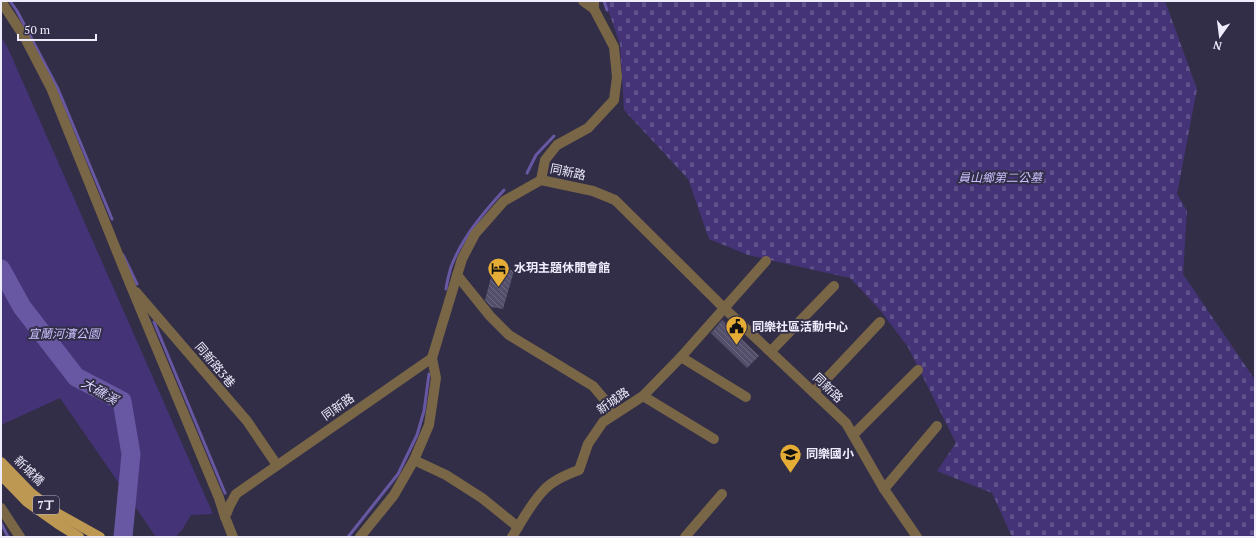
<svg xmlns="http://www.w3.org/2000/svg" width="1256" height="538" font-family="'PT Serif','Noto Sans TC',serif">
<defs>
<pattern id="cemetery-stones" width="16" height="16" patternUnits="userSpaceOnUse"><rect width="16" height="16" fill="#443376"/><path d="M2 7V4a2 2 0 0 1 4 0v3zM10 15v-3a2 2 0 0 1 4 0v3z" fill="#5f518a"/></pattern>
<pattern id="building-back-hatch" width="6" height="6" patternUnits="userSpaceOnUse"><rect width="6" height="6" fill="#534e6a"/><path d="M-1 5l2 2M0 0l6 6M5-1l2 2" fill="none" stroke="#6c6880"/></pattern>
</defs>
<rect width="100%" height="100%" fill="#322e47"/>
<path fill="url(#cemetery-stones)" d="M605 1H1165L1197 89 1177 194 1187 211 1183 274 1255 380V537H1012L992 493 937 471 956 443 908 347 880 310 850 278 748 255 709 239 688 179 624 110 620 44Z"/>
<path fill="#443376" d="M1 37 7 46 213 514 191 515 182 530 175 537H156L60 398 1 425Z"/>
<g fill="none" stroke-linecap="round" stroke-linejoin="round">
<g stroke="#6857a2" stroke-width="3">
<path d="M10 1 17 11 58 89 112 219"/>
<path d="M604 1 607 10"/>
<path d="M527 173 536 155 554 136"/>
<path d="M123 255 137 284"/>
<path d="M446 289C447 282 449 274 451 267 462 238 483 213 504 190"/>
<path d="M154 322 225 493"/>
<path d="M1 523 8 537"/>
<path d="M348 537 398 474 417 435 424 411 429 374"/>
</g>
<path stroke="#6857a2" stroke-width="19" d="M1 269 22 307 76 377 122 401 131 454 123 537"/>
</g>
<g fill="url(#building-back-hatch)">
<path d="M494 266 514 271 503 309 491 307 485 300Z"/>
<path d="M722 320 759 356 747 368 711 333Z"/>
</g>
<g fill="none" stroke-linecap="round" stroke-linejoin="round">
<g stroke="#786646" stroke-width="10">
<path d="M1 1 25 38 51 88 130 284 219 498 225 517"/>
<path d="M583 1 594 9"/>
<path d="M541 180 545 160 557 145 588 128 614 100 617 77 614 47 594 9V1"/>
<path d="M457 275 490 316 509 335 593 386 604 399 612 415"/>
<path d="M136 292 247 421 277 465"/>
<path d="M771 351 834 286"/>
<path d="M681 357 746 397"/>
<path d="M814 392 880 322"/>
<path d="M643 396 714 439"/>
<path d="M853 435 918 370"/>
<path d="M414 460 446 475 482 498 518 527"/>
<path d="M884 489 937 426"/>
<path d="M1 508 20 537"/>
<path d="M360 537 394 495 414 460 429 425 436 378 432 358"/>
<path d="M512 537C522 521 531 503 544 490 552 481 568 474 579 470L588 444 603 422 643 396 681 357 766 261"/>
<path d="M685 537 722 494"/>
</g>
<path stroke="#786646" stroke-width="10" d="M233 537 225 517 230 505 236 494 432 358 462 259 475 234 504 201 541 180 593 191 615 200 724 308 846 423 884 489 917 537"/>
<g stroke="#bd9853" stroke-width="10">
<path d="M1 462 31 493 57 513 100 537"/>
<path d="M1 475 27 502 58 524 79 537"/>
</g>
</g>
<defs>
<symbol id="hotel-pin" viewBox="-11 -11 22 30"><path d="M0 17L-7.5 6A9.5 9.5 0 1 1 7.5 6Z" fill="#e6ad36" stroke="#322e47"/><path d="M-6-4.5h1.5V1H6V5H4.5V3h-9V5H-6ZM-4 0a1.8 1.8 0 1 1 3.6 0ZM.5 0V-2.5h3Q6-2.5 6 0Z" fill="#111"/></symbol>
<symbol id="civic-pin" viewBox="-11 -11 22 30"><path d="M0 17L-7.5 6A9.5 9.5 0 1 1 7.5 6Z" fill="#e6ad36" stroke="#322e47"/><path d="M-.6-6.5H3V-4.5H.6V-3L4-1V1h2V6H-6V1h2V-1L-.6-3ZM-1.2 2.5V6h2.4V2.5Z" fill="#111"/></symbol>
<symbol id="school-pin" viewBox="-11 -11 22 30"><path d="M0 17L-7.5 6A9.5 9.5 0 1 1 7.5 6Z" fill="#e6ad36" stroke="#322e47"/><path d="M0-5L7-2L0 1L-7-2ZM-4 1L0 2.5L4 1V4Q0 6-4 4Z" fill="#111"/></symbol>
</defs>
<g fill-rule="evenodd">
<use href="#hotel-pin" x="486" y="256" width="25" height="34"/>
<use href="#civic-pin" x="724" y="314" width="25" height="34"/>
<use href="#school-pin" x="778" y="442" width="25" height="34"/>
</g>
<g text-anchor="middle" stroke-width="4" stroke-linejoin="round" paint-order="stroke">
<rect fill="#322e47" stroke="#b6b3c6" stroke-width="1" x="33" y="496" width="26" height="18" rx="3"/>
<g font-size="11" font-weight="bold" fill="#efecfd">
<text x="46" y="509">7丁</text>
</g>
<g font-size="12" fill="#efecfd" stroke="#322e47">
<text transform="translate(568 172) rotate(12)" y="4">同新路</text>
<text transform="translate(215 365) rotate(50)" y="4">同新路3巷</text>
<text transform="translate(828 388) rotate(44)" y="4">同新路</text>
<text transform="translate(613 401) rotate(-35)" y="4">新城路</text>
<text transform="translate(338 407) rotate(-35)" y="4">同新路</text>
<text transform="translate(29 471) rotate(44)" y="4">新城橋</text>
</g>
<g font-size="12" font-style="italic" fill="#cbc0ff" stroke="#322e47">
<text x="1000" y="182">員山鄉第二公墓</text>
<text x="64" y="338">宜蘭河濱公園</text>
</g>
<g font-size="12" font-weight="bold" fill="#efecfd" stroke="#322e47" text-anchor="start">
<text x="514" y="272">水玥主題休閒會館</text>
<text x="752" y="331">同樂社區活動中心</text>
<text x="806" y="458">同樂國小</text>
</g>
<g font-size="13" font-style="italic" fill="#dad4fe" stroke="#322e47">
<text transform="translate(100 391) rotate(30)" y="5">大礁溪</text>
</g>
</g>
<rect width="1256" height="538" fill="none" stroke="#efecfd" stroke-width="4"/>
<g transform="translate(1220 36) rotate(194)" stroke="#322e47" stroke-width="3" paint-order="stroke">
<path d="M0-3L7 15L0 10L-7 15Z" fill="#efecfd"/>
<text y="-6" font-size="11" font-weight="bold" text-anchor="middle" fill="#efecfd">N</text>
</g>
<path d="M18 34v6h78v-6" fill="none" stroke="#efecfd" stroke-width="2"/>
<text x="24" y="34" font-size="12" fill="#efecfd" stroke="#322e47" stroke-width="3" paint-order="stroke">50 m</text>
</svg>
